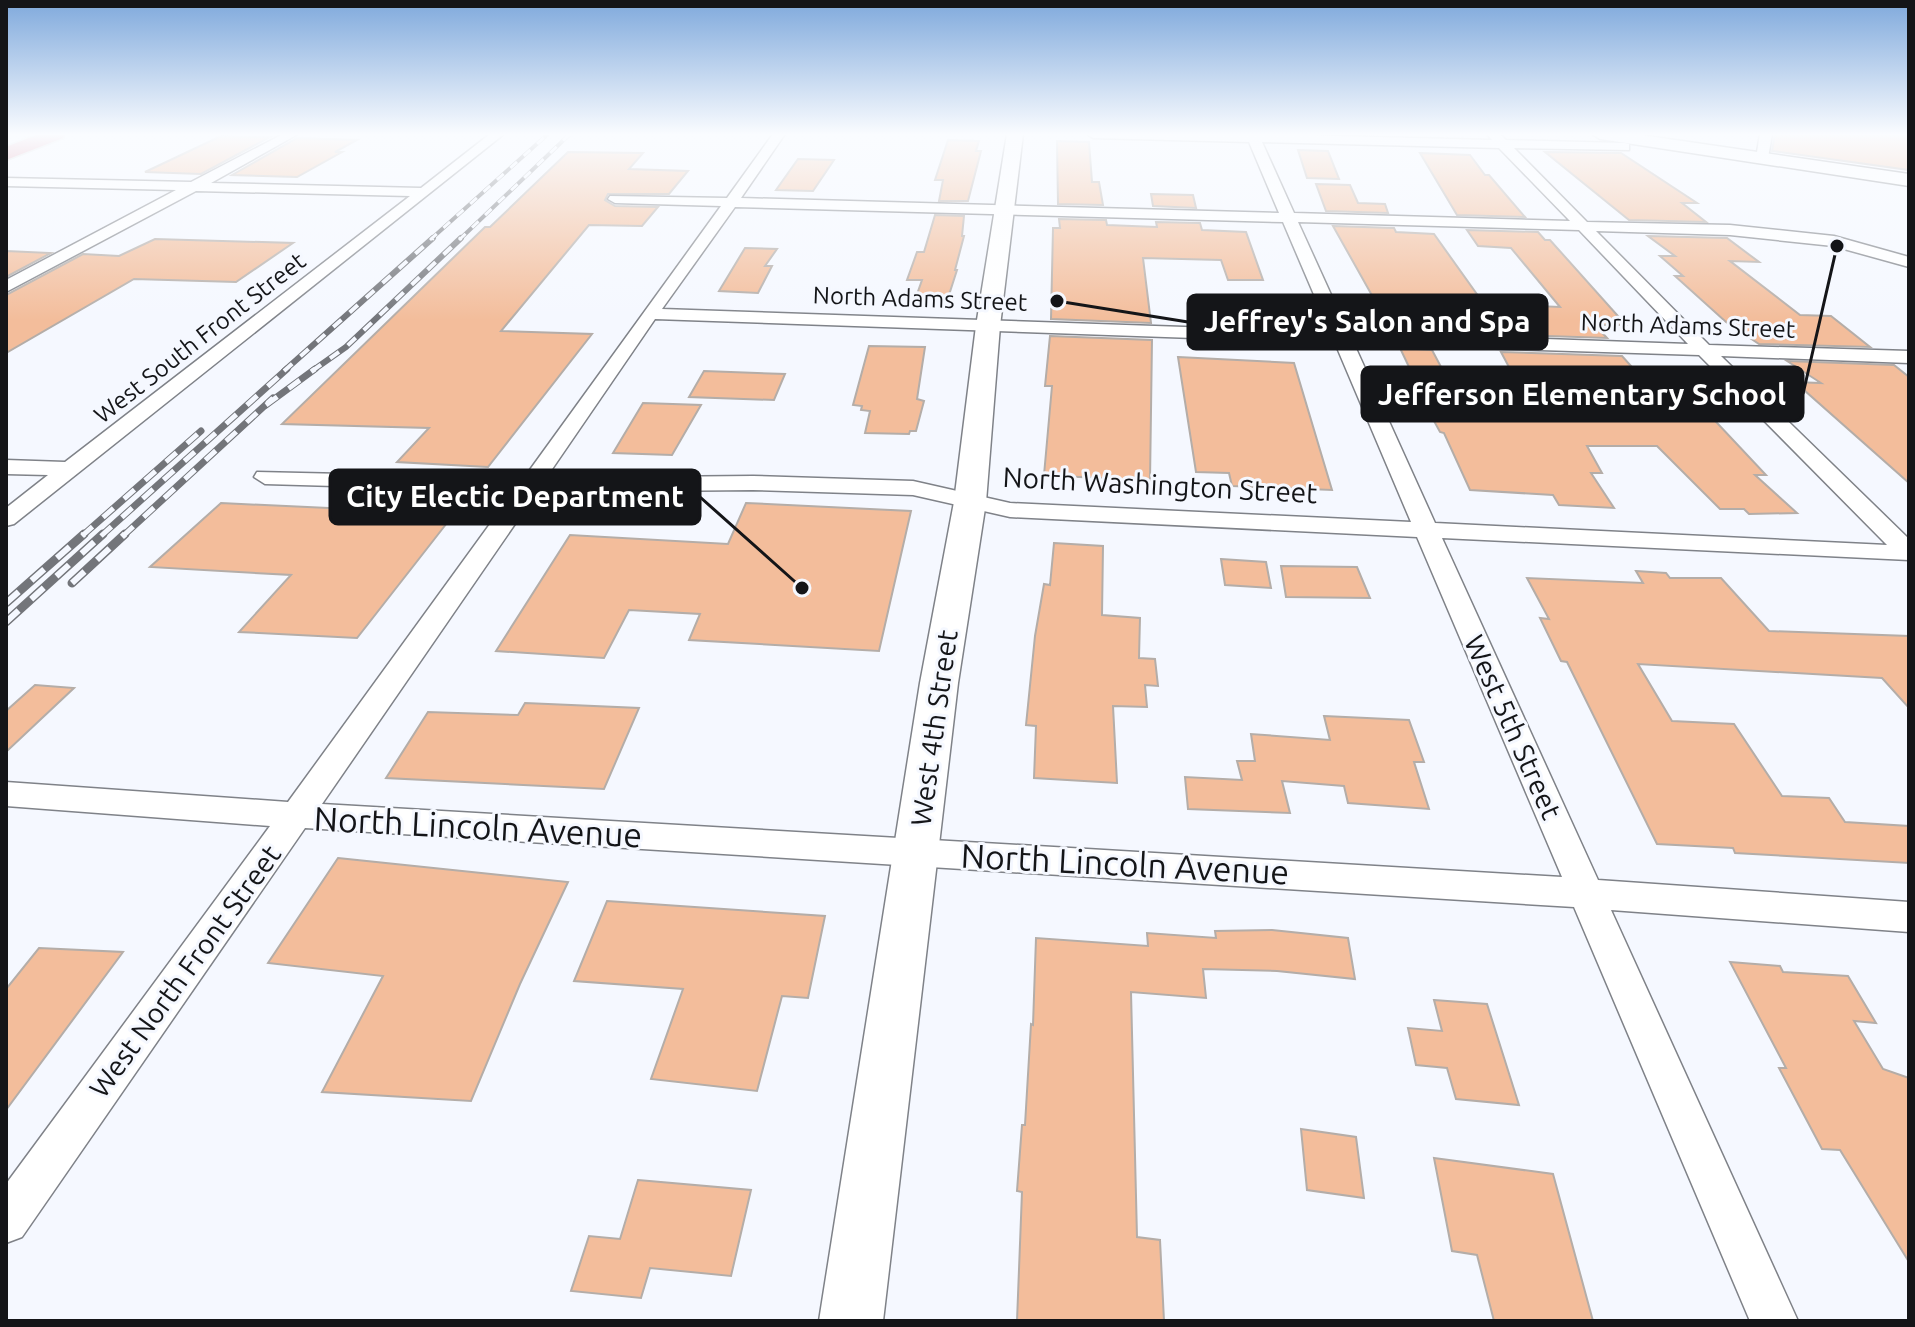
<svg xmlns="http://www.w3.org/2000/svg" width="1915" height="1327" font-family="Ubuntu,sans-serif">
<rect width="100%" height="100%" fill="#f5f8ff"/>
<g fill="#f3bd9b" stroke="#b4ada8" stroke-width="2">
<path d="M1775 134H1909V170L1772 151Z"/>
<path d="M221 136 270 137 201 174 145 172Z"/>
<path d="M297 138 357 140 335 152H342L297 177 232 175Z"/>
<path d="M948 140 979 141 976 151H981L968 201H939L943 180H935Z"/>
<path d="M1057 141 1089 142 1092 182H1099L1103 205 1058 204Z"/>
<path d="M1298 150 1328 151 1339 179 1307 178Z"/>
<path d="M568 152 643 153 629 169 688 171 669 194H608L605 200 615 206 658 207 642 226 589 225 501 331 592 334 488 467 397 462 429 428 282 424 485 227H490Z"/>
<path d="M1545 152 1621 153 1697 203H1682L1706 222 1629 220Z"/>
<path d="M1420 153 1470 155 1485 175H1489L1525 217 1457 215Z"/>
<path d="M798 159 834 160 813 191 776 190Z"/>
<path d="M1316 184 1350 185 1358 203 1385 204 1388 213 1326 211Z"/>
<path d="M1151 194 1193 195 1196 208 1153 206Z"/>
<path d="M935 215 964 216 962 236H964L955 270H957L948 298 916 297 922 280H907L917 252H924Z"/>
<path d="M1059 219 1106 220 1107 225 1157 227 1156 222 1200 223 1202 230 1246 232 1263 280H1228L1221 260 1143 258 1151 323 1051 319 1053 228H1060Z"/>
<path d="M1333 226 1394 228 1396 232 1434 234 1484 304 1560 307 1511 248 1478 246 1467 230 1538 232 1545 240H1550L1626 325H1595L1607 338 1491 334 1486 324 1418 323 1423 332 1392 331Z"/>
<path d="M1648 236 1727 238 1759 262 1730 261 1800 315 1831 316 1870 347 1759 344 1726 322 1675 276H1683L1660 256H1675Z"/>
<path d="M155 239 293 243 236 282 134 279 6 353V295L83 254 119 256Z"/>
<path d="M745 248 777 249 765 266H772L758 293 719 291Z"/>
<path d="M6 251 51 253 6 277Z"/>
<path d="M1050 336 1152 340 1150 481 1044 475 1052 386H1045Z"/>
<path d="M869 346 925 347 917 399 924 401 916 431H910L909 434 865 433 870 411 861 410 862 406 853 405Z"/>
<path d="M1400 348 1432 350 1449 382 1518 384 1501 352 1622 356 1640 376H1673L1766 475H1755L1797 513 1749 514 1744 509H1720L1657 446H1587L1602 473H1591L1614 508 1559 505 1553 495 1470 490 1444 433 1440 432 1417 390H1420Z"/>
<path d="M1178 357 1294 363 1332 490 1232 486 1229 473 1196 472Z"/>
<path d="M1787 361 1894 365 1909 377V483L1795 382 1821 383Z"/>
<path d="M704 371 785 374 774 400 689 397Z"/>
<path d="M643 403 701 405 672 455 613 453Z"/>
<path d="M221 503 350 509 454 514 357 638 239 632 291 575 150 567Z"/>
<path d="M746 503 911 511 879 651 689 640 700 614 629 610 604 658 496 651 570 535 728 544Z"/>
<path d="M1054 543 1103 546 1102 615 1140 618 1139 658 1155 659 1158 686 1145 685 1147 707 1113 706 1117 783 1034 778 1036 726 1026 725 1035 636 1044 584 1050 585Z"/>
<path d="M1221 559 1266 562 1271 588 1225 585Z"/>
<path d="M1281 566 1357 567 1370 598 1286 597Z"/>
<path d="M1636 571 1666 573 1670 578H1721L1769 631 1909 636V708L1882 678 1638 664 1672 721 1734 724 1782 796 1829 798 1845 822 1909 826V863L1735 853 1733 848 1657 844 1567 662 1561 661 1540 618 1549 619 1527 578 1643 583Z"/>
<path d="M35 685 74 688 6 752V711Z"/>
<path d="M525 703 639 708 604 789 386 778 428 712 518 715Z"/>
<path d="M1324 716 1409 720 1424 762H1414L1429 809 1348 803 1344 786 1282 781 1290 813 1188 809 1185 777 1242 780 1237 761H1255L1251 734 1330 740Z"/>
<path d="M338 858 568 882 520 984 471 1101 322 1092 383 976 268 963Z"/>
<path d="M607 901 825 916 808 998 782 996 757 1091 651 1079 683 989 574 981Z"/>
<path d="M1272 930 1348 938 1355 979 1277 971 1203 969 1206 998 1131 992 1137 1237 1160 1240 1164 1321H1017L1022 1192 1017 1191 1022 1125H1025L1031 1024 1033 1025 1036 938 1148 946 1147 933 1216 938 1215 931Z"/>
<path d="M39 948 123 952 6 1110V989Z"/>
<path d="M1730 962 1780 966 1783 972 1848 976 1876 1023 1854 1021 1883 1069 1909 1078V1262L1840 1150 1822 1149 1779 1068H1786Z"/>
<path d="M1434 1000 1487 1004 1519 1105 1456 1099 1447 1068 1416 1065 1408 1028 1442 1031Z"/>
<path d="M1301 1129 1356 1137 1364 1198 1307 1190Z"/>
<path d="M1434 1158 1553 1174 1593 1321H1494L1477 1255 1452 1251Z"/>
<path d="M638 1180 751 1190 731 1276 650 1268 641 1298 571 1291 589 1236 620 1239Z"/>
</g>
<g fill="none" stroke-linecap="round" stroke-linejoin="round">
<defs>
<g id="street">
<path d="M283 134H298L211 183 421 188 490 134H504L14 524 6 526V508L48 475 6 474V460L65 462 410 196 196 191 6 292V280L176 190 6 186V178L191 182Z"/>
<path d="M773 134H785L741 198 1279 213 1249 142 1093 138 1087 134H1258L1492 140 1487 134H1500L1506 140 1625 143 1629 144V150L1514 148 1587 222 1730 225 1834 236 1909 257V267L1833 246 1730 235 1596 231 1709 345 1909 351V363L1721 356 1909 539V560L1442 538 1598 880 1909 902V932L1611 910 1798 1321H1750L1574 907 305 828 22 1237 6 1243V1184L270 826 6 806V782L288 802 514 491 265 484 254 477 257 472 524 478 721 206 615 203 608 199 610 196 727 198ZM1262 142 1499 148 1570 221 1294 213ZM735 207 1283 222 1330 332 662 309ZM1298 222 1579 230 1688 344 1348 332ZM655 319 1335 343 1411 522 1010 503 913 481 753 476 546 478ZM1354 344 1699 355 1887 545 1435 523ZM753 490 913 495 1010 517 1417 537 1562 877 322 804 537 492Z"/>
<path d="M1760 134H1772L1768 158 1762 162 1756 158Z"/>
</g>
<g id="secondary">
<path d="M1007 134H1023L1000 326 986 502 958 683 883 1321H819L920 683 954 502 976 326Z"/>
<path d="M1592 134H1634L1909 174V186L1600 139Z"/>
</g>
<path id="highway" d="M39 134H66L63 138 6 160V147Z"/>
</defs>
<use href="#street" stroke="#7f8288" stroke-width="3"/>
<use href="#secondary" stroke="#7f8288" stroke-width="3"/>
<use href="#highway" stroke="#d5d5d5" stroke-width="3"/>
<use href="#street" fill="#fff" fill-rule="evenodd"/>
<use href="#secondary" fill="#fff" fill-rule="evenodd"/>
<use href="#highway" fill="#d77086" fill-rule="evenodd"/>
<defs>
<g id="rail-far3">
<path d="M430 240 548 134"/>
<path d="M459 240 570 134"/>
</g>
<g id="rail-far2">
<path d="M284 371 433 238"/>
<path d="M312 371 346 347 461 238"/>
</g>
<g id="rail-far1">
<path d="M266 405 315 369"/>
<path d="M82 536 201 431"/>
<path d="M101 536 287 369"/>
<path d="M123 536 273 398"/>
</g>
<g id="rail">
<path d="M72 583 125 534"/>
<path d="M6 603 84 534"/>
<path d="M6 622 103 534"/>
</g>
</defs>
<use href="#rail-far3" stroke="#73757a" stroke-width="4"/>
<use href="#rail-far2" stroke="#73757a" stroke-width="6"/>
<use href="#rail-far1" stroke="#73757a" stroke-width="7"/>
<use href="#rail" stroke="#73757a" stroke-width="9"/>
<use href="#rail-far3" stroke="#f5f8ff" stroke-width="3" stroke-dasharray="9" stroke-linecap="butt"/>
<use href="#rail-far2" stroke="#f5f8ff" stroke-width="4" stroke-dasharray="11" stroke-linecap="butt"/>
<use href="#rail-far1" stroke="#f5f8ff" stroke-width="5" stroke-dasharray="14" stroke-linecap="butt"/>
<use href="#rail" stroke="#f5f8ff" stroke-width="6" stroke-dasharray="17" stroke-linecap="butt"/>
</g>
<linearGradient id="sky" x2="0" y2="1"><stop stop-color="#7fa9dc"/><stop offset="0.42" stop-color="#fafcff"/><stop offset="1" stop-color="#fafcff" stop-opacity="0"/></linearGradient>
<rect width="1915" height="320" fill="url(#sky)"/>
<g text-anchor="middle" stroke-width="6" stroke-linejoin="round" paint-order="stroke">
<g font-size="24" fill="#141518" stroke="#f5f8ff">
<text transform="translate(920 299) rotate(2)" y="8">North Adams Street</text>
<text transform="translate(1688 326) rotate(2)" y="8">North Adams Street</text>
<text transform="translate(200 338) rotate(-38)" y="8">West South Front Street</text>
</g>
<g font-size="28" fill="#141518" stroke="#f5f8ff">
<text transform="translate(1160 485) rotate(3)" y="10">North Washington Street</text>
<text transform="translate(1513 727) rotate(66)" y="10">West 5th Street</text>
<text transform="translate(934 728) rotate(-82)" y="10">West 4th Street</text>
<text transform="translate(185 971) rotate(-54)" y="10">West North Front Street</text>
</g>
<g font-size="34" fill="#141518" stroke="#f5f8ff">
<text transform="translate(478 827) rotate(3)" y="12">North Lincoln Avenue</text>
<text transform="translate(1125 864) rotate(3)" y="12">North Lincoln Avenue</text>
</g>
</g>
<path fill="none" stroke="#141518" stroke-width="3" d="M1057 301L1188 322M1837 246L1803 394M802 588L700 497"/>
<g fill="#141518" stroke="#f5f8ff" stroke-width="3">
<circle cx="1057" cy="301" r="8"/>
<circle cx="1837" cy="246" r="8"/>
<circle cx="802" cy="588" r="8"/>
</g>
<g fill="#141518" stroke="#141518" stroke-width="3">
<rect x="1188" y="295" width="359" height="54" rx="8"/>
<rect x="1362" y="367" width="441" height="54" rx="8"/>
<rect x="330" y="470" width="370" height="54" rx="8"/>
</g>
<g font-size="30" text-anchor="middle" font-weight="bold" fill="#fff">
<text x="1367" y="332">Jeffrey's Salon and Spa</text>
<text x="1582" y="405">Jefferson Elementary School</text>
<text x="515" y="507">City Electic Department</text>
</g>
<rect width="1915" height="1327" fill="none" stroke="#141518" stroke-width="16"/>
</svg>
